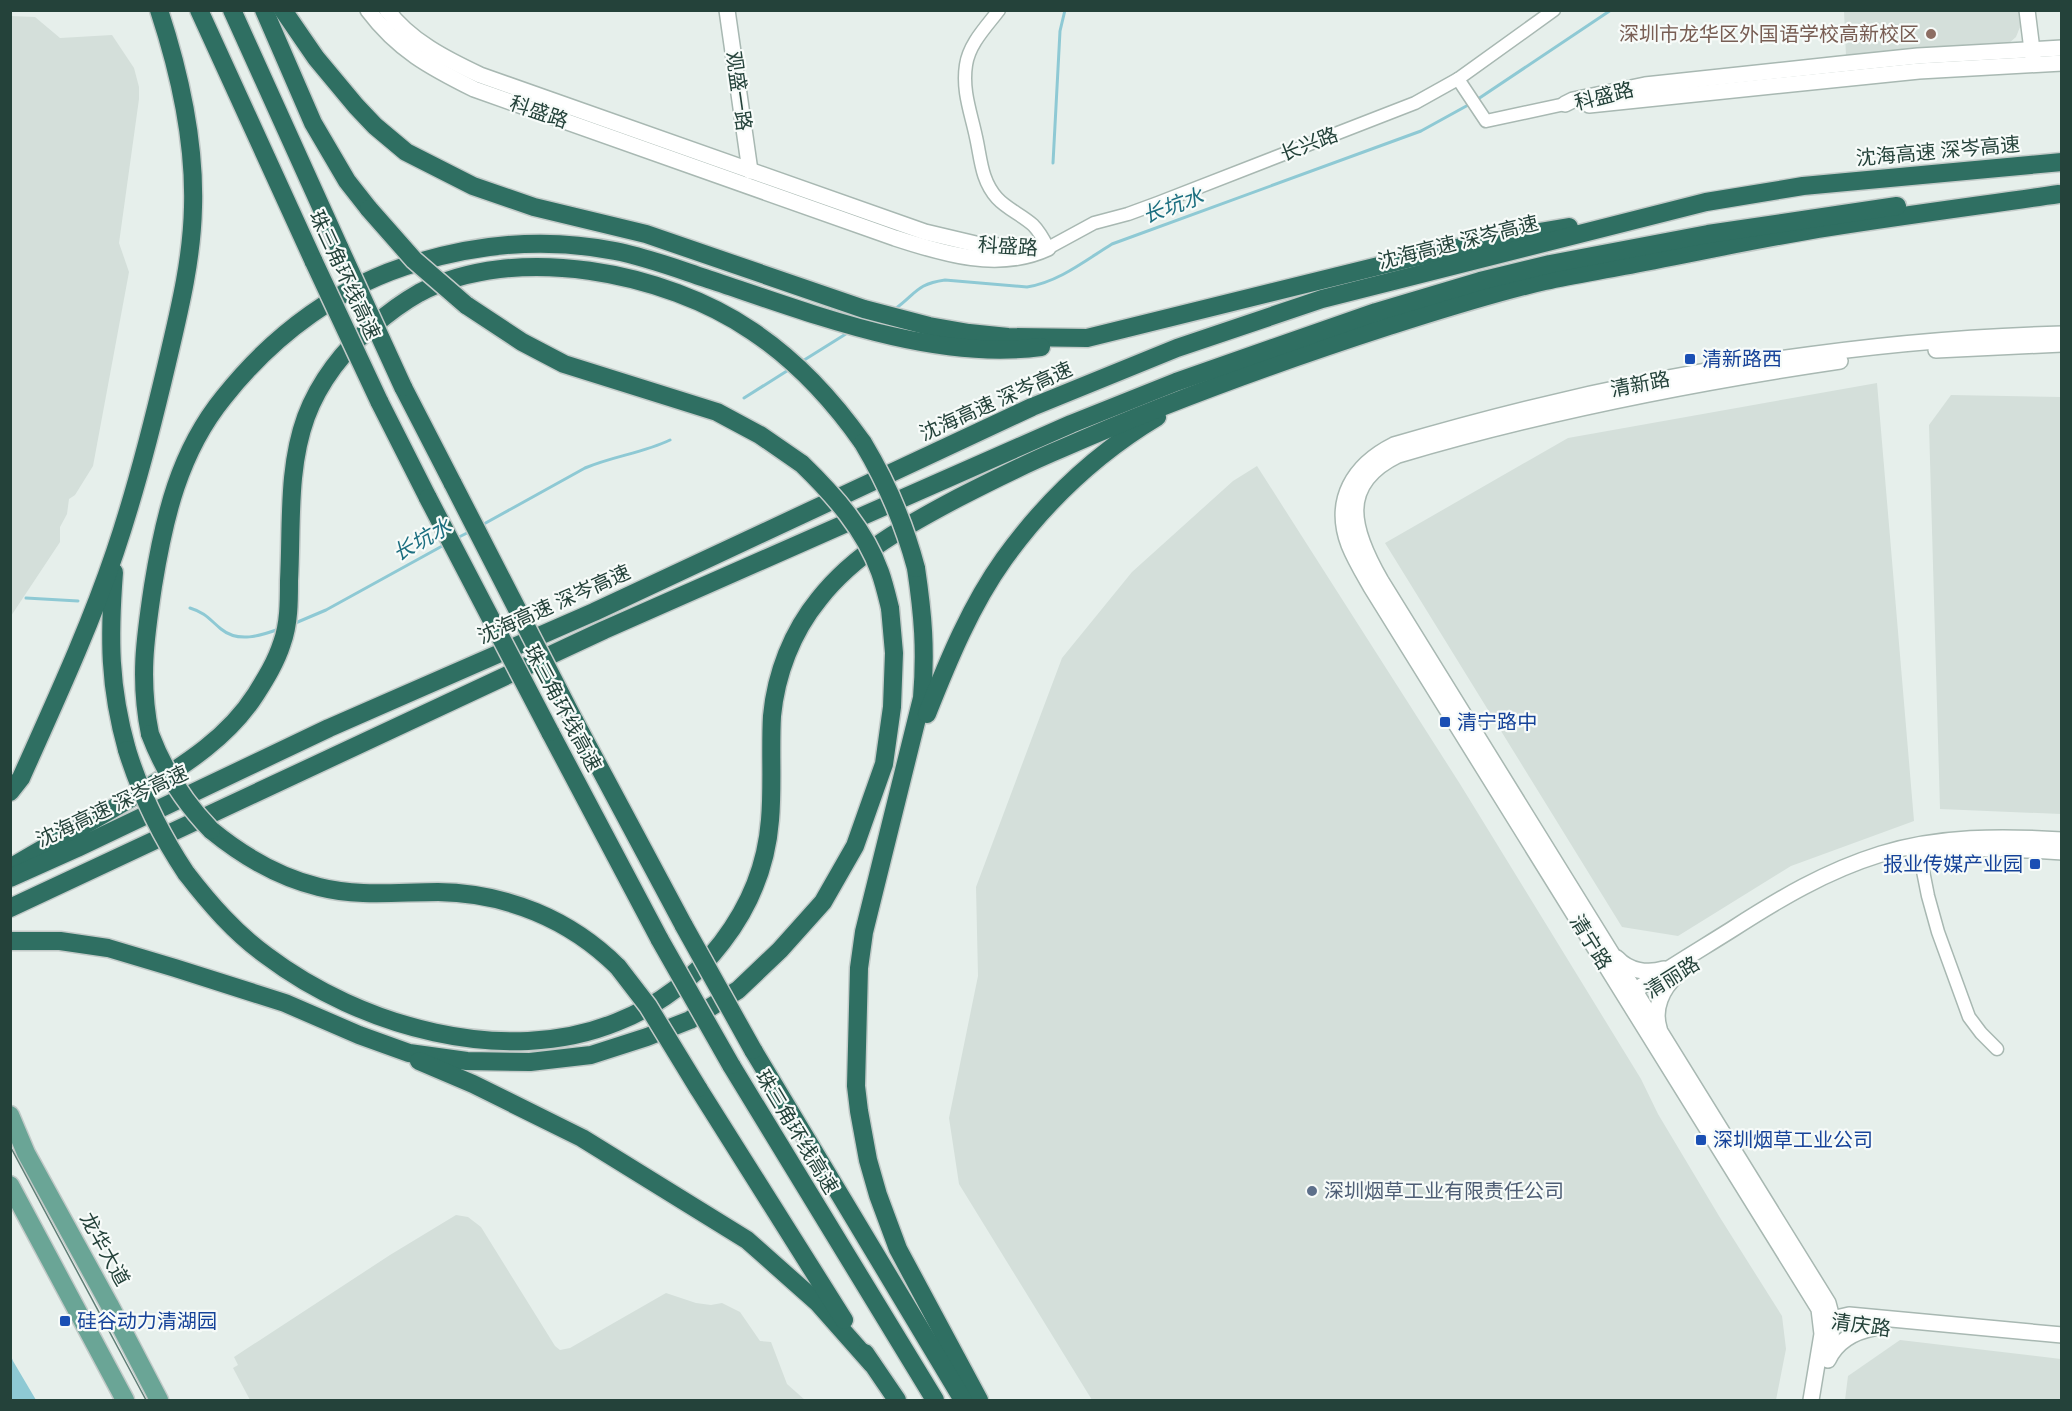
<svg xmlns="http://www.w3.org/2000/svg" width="2072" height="1411" font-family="Overpass,'Noto Sans SC',sans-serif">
<rect width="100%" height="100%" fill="#e6efeb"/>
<g fill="#d4dfda">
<path d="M1844 11H2019L2022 22 2016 37 2009 43 1900 50 1846 56Z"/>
<path d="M11 16 35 17 60 38 112 35 134 68 139 87V99L119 243 129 272 93 466 75 495 69 499 67 514 60 527V542L11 616Z"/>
<path d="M1877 383 1914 821 1791 866 1678 936 1622 927 1385 543 1568 438Z"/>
<path d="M1951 395 2061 397V814L1940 809 1929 425Z"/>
<path d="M1257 466 1460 784 1641 1079 1658 1114 1719 1216 1782 1316 1786 1349 1776 1400H1092L959 1184 949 1118 978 976 976 887 1062 658 1132 572 1233 481Z"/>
<path d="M456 1215 468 1217 481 1227 555 1346 560 1350 570 1348 666 1293 696 1303 711 1305 722 1303 740 1312 760 1341 771 1342 787 1384 805 1400H250L233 1368 238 1365 234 1357 390 1255Z"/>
<path d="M1900 1340 2061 1359V1400H1845L1848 1376Z"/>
</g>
<path fill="#8ec9d4" d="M11 1356 13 1361 36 1400H11Z"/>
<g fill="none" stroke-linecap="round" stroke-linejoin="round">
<g stroke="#8ec9d4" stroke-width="3">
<path d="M1475 101 1611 10"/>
<path d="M1053 163 1060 31 1065 10"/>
<path d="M895 309C916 294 916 284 945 280L1027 287C1059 282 1086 260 1112 244L1421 131 1470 104"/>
<path d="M801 362 849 332"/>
<path d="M744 398 790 369"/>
<path d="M482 525 585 468C613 456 643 453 670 440"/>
<path d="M455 539 471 531"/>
<path d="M26 598 78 601"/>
<path d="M190 608C206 613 209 619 221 629 238 643 260 636 279 629"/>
<path d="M293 624 326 610 444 545"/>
</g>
<defs>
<g id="minor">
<path d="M999 10C986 27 969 44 966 65 962 91 971 113 976 137 981 159 981 180 997 198 1007 209 1022 215 1033 225 1040 232 1044 240 1048 248L1094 223 1128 214 1158 203 1415 103 1458 79 1554 10"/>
<path d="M1458 79 1486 121 1565 104"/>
<path d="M1918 846 1928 896 1938 932 1969 1017 1981 1033 1997 1049"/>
</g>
<g id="tertiary">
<path d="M368 10C398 50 430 67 474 89L895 238C944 254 999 271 1048 248"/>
<path d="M387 10C410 41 446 59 480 75L925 232 980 245 1042 248"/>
<path d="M727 10 750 171"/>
<path d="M2027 10 2033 58"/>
<path d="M1565 104 1573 100 1645 85 1841 64 1918 56 2062 48"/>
<path d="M1589 105 1919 71 2062 63"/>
<path d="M1936 350 2062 344"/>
<path d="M1914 856C1962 845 2014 849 2062 852"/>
<path d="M1617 958C1629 971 1647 974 1664 969"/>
<path d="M1629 998 1634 991C1666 970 1699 950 1731 930 1779 899 1826 871 1881 854 1939 836 2001 836 2062 840"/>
<path d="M1659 1028C1653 1008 1662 989 1677 975"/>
<path d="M1823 1321 1849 1315 2062 1335"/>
<path d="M1831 1341 1832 1318 1828 1303 1381 581C1353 532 1336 485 1398 455 1543 412 1691 383 1840 361"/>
<path d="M1828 1360C1837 1341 1853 1332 1874 1328"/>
<path d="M1811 1400 1822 1334 1819 1309 1371 587C1363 573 1355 560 1349 545 1332 500 1354 465 1394 445 1611 381 1836 340 2062 334"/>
</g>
<g id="primary">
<path d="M10 1115 26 1153 109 1304 159 1400"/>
<path d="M10 1185 125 1400"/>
</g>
<g id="motorway">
<path d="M199 10 314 262"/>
<path d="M232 10 340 249"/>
<path d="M264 10 313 123 347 181 369 209"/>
<path d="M283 10 316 58 356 106 375 126 406 152 473 186 534 207 646 234 864 309 929 326 969 333 1008 337 1087 338 1407 259 1493 240 1569 227"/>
<path d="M466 305 522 342 564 364 717 412 760 435 802 464"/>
<path d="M403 387 453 484"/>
<path d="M379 401 428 498"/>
<path d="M916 568C923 615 926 650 922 698L864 932 859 968 856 1086 859 1111 868 1160 878 1195 898 1249 979 1400"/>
<path d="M114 572C109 638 109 686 127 750"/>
<path d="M927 714C948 661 971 605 1004 559 1045 502 1097 453 1157 417"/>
<path d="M574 720 684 926"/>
<path d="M550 732 660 940"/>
<path d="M150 734C139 680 145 639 153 586 164 518 179 452 224 397 274 334 341 284 419 262 483 243 550 238 615 251 646 257 675 268 705 278 808 312 932 362 1041 347"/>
<path d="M10 792 21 778C54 704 89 629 115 552 136 490 152 427 167 363 179 312 192 260 193 207 195 140 180 74 159 10"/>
<path d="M211 830C244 857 278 877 319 887 358 897 398 892 438 892 506 893 570 919 618 967"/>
<path d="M15 865C57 840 100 817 141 792 184 765 228 738 256 694 266 678 276 662 282 643 289 624 289 601 289 581 292 527 287 469 306 417 319 382 344 349 373 326 387 314 403 302 419 293 515 242 666 272 752 331 797 361 832 399 863 443"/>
<path d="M186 873C210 904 235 933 267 956 360 1026 505 1068 617 1022 700 989 763 910 770 820 773 786 770 751 772 716 776 674 792 632 819 599 855 553 907 525 958 498 993 480 1027 463 1063 448 1170 401 1278 362 1389 326 1440 310 1492 293 1545 281 1571 275 1598 271 1624 266 1693 253 1761 238 1830 227 1906 215 1983 205 2059 194"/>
<path d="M10 878 77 848 329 728 594 612 1032 407 1177 348 1322 299 1706 202 1803 186 2062 162"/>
<path d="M10 908 604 630 1071 424 1176 382 1376 312 1480 281 1550 264 1708 234 1897 206"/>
<path d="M10 941H60L108 948 175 968 285 1003 359 1035 409 1053 467 1061 530 1062 591 1055 647 1037 690 1020 738 990 780 950 823 902 855 846 884 764 892 707 894 653 890 608"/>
<path d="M753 1050 963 1400"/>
<path d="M419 1061 473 1084 582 1138 747 1240 818 1303 872 1364"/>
<path d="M731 1065 935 1400"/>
<path d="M698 1088 844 1320"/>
<path d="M865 1353 897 1400"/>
</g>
</defs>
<use href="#minor" stroke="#a8b8b2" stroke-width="15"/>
<use href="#tertiary" stroke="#a8b8b2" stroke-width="18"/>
<use href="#primary" stroke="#c2cac8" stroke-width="21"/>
<use href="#motorway" stroke="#c2cac8" stroke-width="21"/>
<use href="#minor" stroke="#fff" stroke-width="12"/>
<use href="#tertiary" stroke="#fff" stroke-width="15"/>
<use href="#primary" stroke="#6aa596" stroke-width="18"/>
<use href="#motorway" stroke="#2f6f62" stroke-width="18"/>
<path stroke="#5f7d75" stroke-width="1.5" d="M10 1146 146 1400"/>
<defs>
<g id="motorway-bridge">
<path d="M369 209 414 260 466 305"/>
<path d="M340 249 403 387"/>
<path d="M314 262 379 401"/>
<path d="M863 443C887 483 904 523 916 568"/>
<path d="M802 464C834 495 865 530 880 572 884 583 887 596 890 608"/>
<path d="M453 484 574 720"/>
<path d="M428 498 550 732"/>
<path d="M150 734C164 771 183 801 211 830"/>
<path d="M127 750C141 795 160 834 186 873"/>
<path d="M684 926 753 1050"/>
<path d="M660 940 731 1065"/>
<path d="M618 967 648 1006 698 1088"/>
</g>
</defs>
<use href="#motorway-bridge" stroke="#c2cac8" stroke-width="21" stroke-linecap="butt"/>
<use href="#motorway-bridge" stroke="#2f6f62" stroke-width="18"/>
</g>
<circle fill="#8d6e63" stroke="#f7fbf9" stroke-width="2" cx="1931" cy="34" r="6"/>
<g fill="#1a4fb4" stroke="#f7fbf9" stroke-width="2">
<rect x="1684" y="353" width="12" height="12" rx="3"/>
<rect x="1439" y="716" width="12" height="12" rx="3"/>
<rect x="2029" y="858" width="12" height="12" rx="3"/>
<rect x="1695" y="1134" width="12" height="12" rx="3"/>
<rect x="59" y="1315" width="12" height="12" rx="3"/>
</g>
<circle fill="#5c6f8a" stroke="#f7fbf9" stroke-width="2" cx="1312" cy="1191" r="6"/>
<g text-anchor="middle" stroke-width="4.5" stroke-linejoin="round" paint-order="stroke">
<g font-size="20" fill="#785e54" stroke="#f7fbf9" text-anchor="end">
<text x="1919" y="41">深圳市龙华区外国语学校高新校区</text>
</g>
<g font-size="20" fill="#24423a" stroke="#f7fbf9">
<text transform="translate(739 91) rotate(82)" y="7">观盛一路</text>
<text transform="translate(1604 96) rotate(-14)" y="7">科盛路</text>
<text transform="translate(539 112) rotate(19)" y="7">科盛路</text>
<text transform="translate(1309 144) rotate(-21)" y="7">长兴路</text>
<text transform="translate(1938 151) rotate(-5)" y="7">沈海高速 深岑高速</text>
<text transform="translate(1458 242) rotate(-14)" y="7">沈海高速 深岑高速</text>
<text transform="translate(1008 246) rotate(4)" y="7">科盛路</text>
<text transform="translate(345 275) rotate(65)" y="7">珠三角环线高速</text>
<text transform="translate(1640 384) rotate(-11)" y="7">清新路</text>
<text transform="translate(996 401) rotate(-24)" y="7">沈海高速 深岑高速</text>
<text transform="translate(554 604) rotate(-24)" y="7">沈海高速 深岑高速</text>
<text transform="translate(563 708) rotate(62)" y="7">珠三角环线高速</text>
<text transform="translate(112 806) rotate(-25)" y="7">沈海高速 深岑高速</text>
<text transform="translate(1591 942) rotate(58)" y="7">清宁路</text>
<text transform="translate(1672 977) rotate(-32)" y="7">清丽路</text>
<text transform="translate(797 1132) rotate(59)" y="7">珠三角环线高速</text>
<text transform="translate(105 1249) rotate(61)" y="7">龙华大道</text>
<text transform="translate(1861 1325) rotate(8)" y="7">清庆路</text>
</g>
<g font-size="20" fill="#164399" stroke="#f7fbf9" text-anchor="start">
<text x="1702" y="366">清新路西</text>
<text x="1457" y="729">清宁路中</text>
<text x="2023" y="871" text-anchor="end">报业传媒产业园</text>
<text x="1713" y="1147">深圳烟草工业公司</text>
<text x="77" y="1328">硅谷动力清湖园</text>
</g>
<g font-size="20" fill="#4e5e75" stroke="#f7fbf9" text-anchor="start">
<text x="1324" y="1198">深圳烟草工业有限责任公司</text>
</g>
<g font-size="21" font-style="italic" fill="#1c6f80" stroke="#f7fbf9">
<text transform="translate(1173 206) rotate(-20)" y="7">长坑水</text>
<text transform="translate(422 540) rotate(-29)" y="7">长坑水</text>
</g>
</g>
<rect width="2072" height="1411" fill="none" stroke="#24423a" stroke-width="24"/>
</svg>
